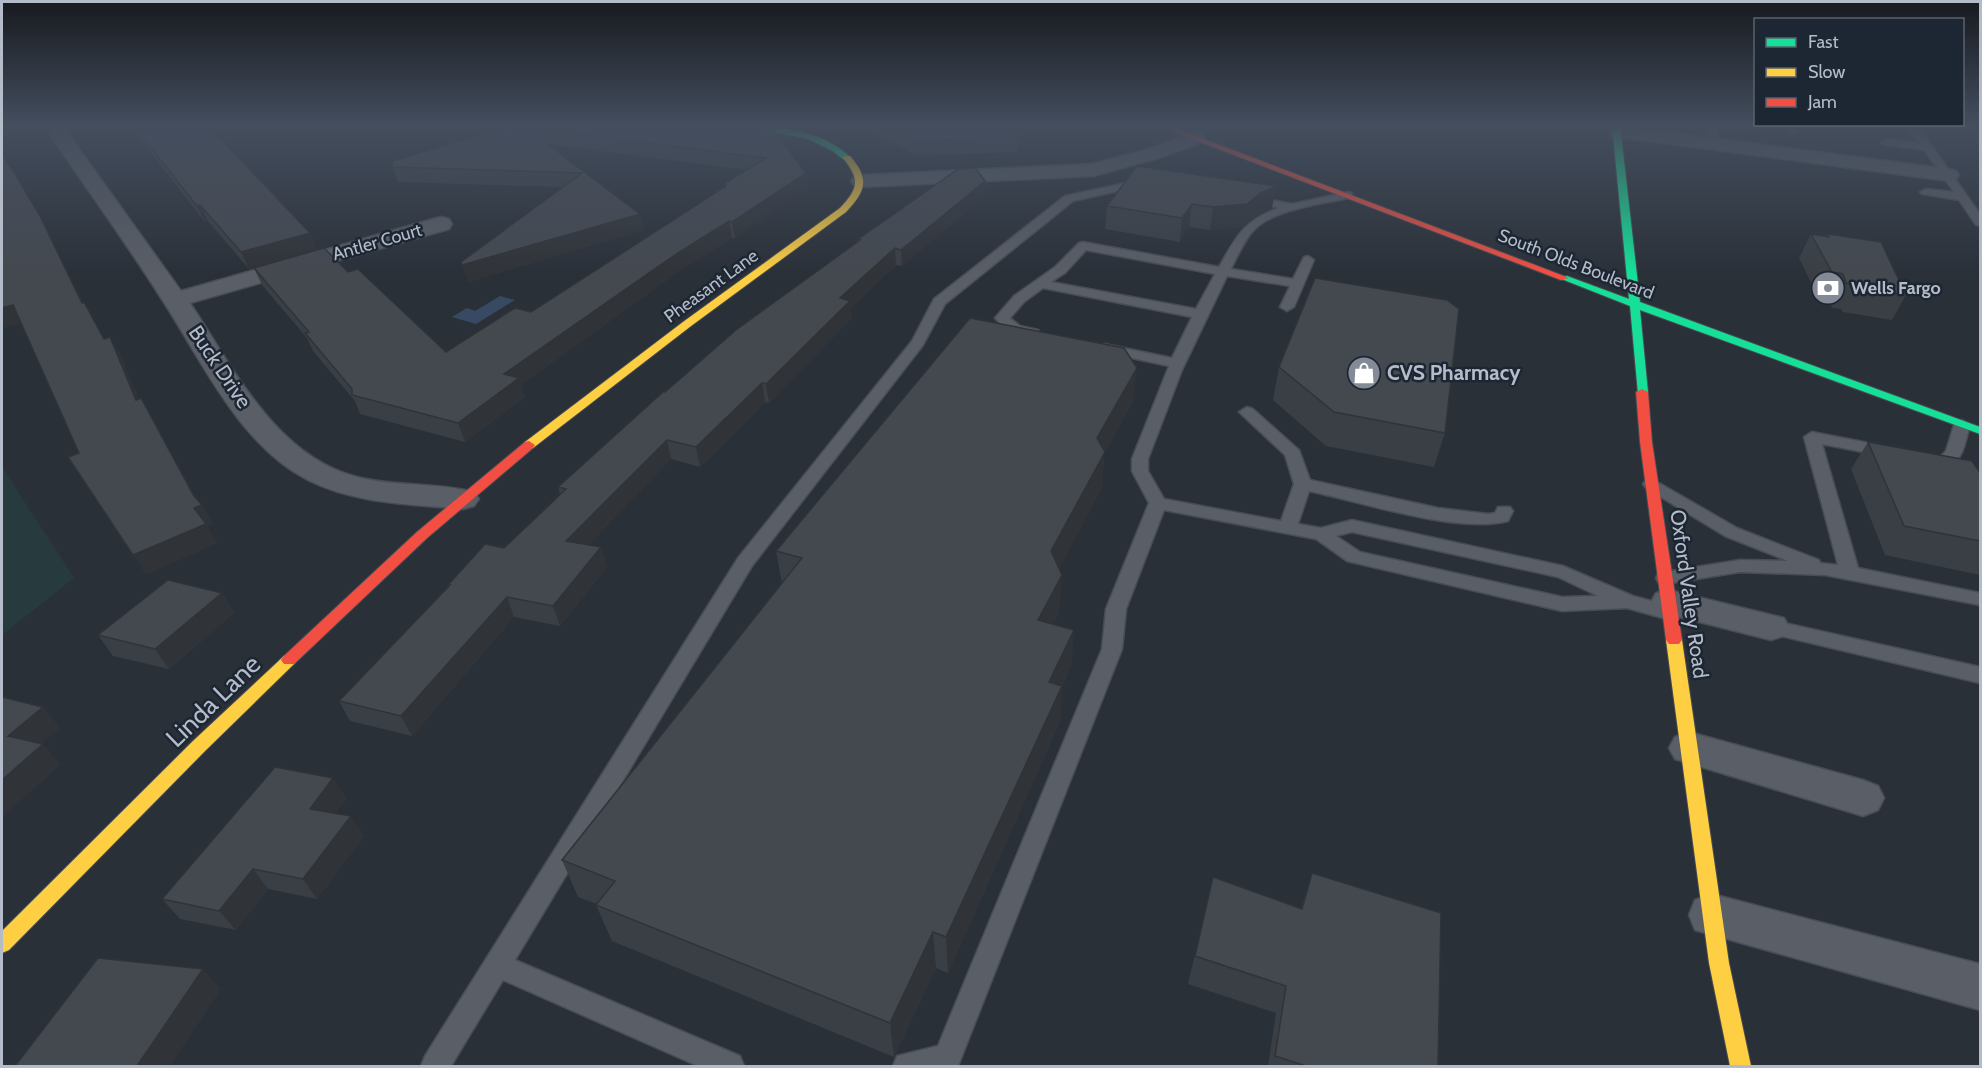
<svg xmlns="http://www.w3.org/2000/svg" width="1982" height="1068" font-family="Cabin,sans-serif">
<rect width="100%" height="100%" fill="#2a3038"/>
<path fill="#273a3e" d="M2 467 74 578 2 635Z"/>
<path fill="#384963" d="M500 296 515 300 476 324 452 317 467 308 475 311Z"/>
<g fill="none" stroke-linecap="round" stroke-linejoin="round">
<defs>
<g id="lane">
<path d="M1706 125H1716L1719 147 1710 145Z"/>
<path d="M1784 125H1794L1798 132 1789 134Z"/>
<path d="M1907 125H1917L1980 214V225H1976L1959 200 1922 194 1920 192 1926 189 1954 192 1924 150 1882 144 1881 142 1886 139 1919 143Z"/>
<path d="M1145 179 1151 182 1149 184 1073 201 945 304 923 345 752 566 515 960 740 1056 744 1066H698L503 980 451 1066H421L425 1056 738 558 912 341 934 299 1065 196Z"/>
<path d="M1348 192 1352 193V197C1324 204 1271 209 1252 232 1243 243 1237 257 1231 269L1293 279 1304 257 1308 256 1314 260 1294 307 1287 311 1280 307 1290 286 1227 276 1182 370 1148 459V471L1164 499 1281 521 1294 484 1285 455 1239 412 1247 407 1253 409 1299 450 1310 480 1438 508 1488 514 1495 513 1498 507H1510L1513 511 1508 521C1458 534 1361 502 1309 491L1298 524 1321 528 1352 520 1563 566 1633 596 1677 608 1680 613 1677 618 1670 620 1627 608 1562 611 1347 561 1316 539 1164 510 1126 609 1122 649 958 1066H893L897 1056 938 1046 1102 649 1106 609 1149 503 1132 471V459L1169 366 1099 351 1097 348 1104 344 1172 358 1192 317 1043 288 1024 302 1010 318 1020 326 1038 330 1040 333 1038 336C1022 340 1005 330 995 318L1014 296 1055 267 1079 243 1083 242 1219 267C1236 237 1244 220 1279 208L1245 199V195L1292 204ZM1086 250 1215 274 1196 309 1051 282 1065 273ZM1352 532 1558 577 1598 596 1562 597 1360 552 1336 536Z"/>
<path d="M1962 420 1970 425C1961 458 1961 472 1922 463L1920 459 1922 455 1941 456 1946 451 1954 425Z"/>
<path d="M1812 432 1889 447 1897 452 1889 457 1822 444 1858 568 1980 593V605L1825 575 1740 572 1665 584 1658 582 1656 578 1658 574 1665 572 1740 560 1788 561 1725 536 1646 488 1643 484 1646 480 1652 479 1737 528 1819 560 1820 563 1838 565 1804 437Z"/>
<path d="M1771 620 1980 667V683L1764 632 1761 627 1764 622Z"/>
</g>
<g id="street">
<path d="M44 125H62L181 291 433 219 441 217 449 219 452 224 449 229 190 303C233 367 275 456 357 477 395 487 436 482 474 492L479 499 474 506 463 509C411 504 355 504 308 480 238 444 202 360 161 298 124 239 82 183 44 125Z"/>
<path d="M1617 126 1949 169 1956 171 1959 175 1956 179 1949 181 1610 136 1608 132 1610 128Z"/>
<path d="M1196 132 1203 134 1205 138 1203 142 1159 158 1093 176 861 187 854 185 851 181 854 177 861 175 1092 164 1145 150Z"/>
<path d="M1669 590 1784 618 1789 627 1784 636 1771 640 1656 611 1651 602 1656 593Z"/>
<path d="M1689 732 1863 780 1878 786 1884 798 1878 810 1863 816 1675 759 1669 748 1675 737Z"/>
<path d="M1712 894 1980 964V1010L1695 930 1689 915 1695 900Z"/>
</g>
<g id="fast">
<path d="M738 125C776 125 823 130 851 158L844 160 833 151 808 139Z"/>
<path d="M1612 125H1620L1640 302 1980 427V434L1640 310 1648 392 1646 394H1638L1630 306 1559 278 1567 276 1629 299Z"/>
</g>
<g id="slow">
<path d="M844 156H850C870 179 866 191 846 212L691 326 533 448H525L523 445 525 442 683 322 840 208C859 188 860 179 843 158Z"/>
<path d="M1674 635 1679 636 1682 640 1729 963 1751 1066H1730L1709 963 1666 640 1669 636Z"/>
<path d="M289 654 294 656 297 660 294 664 205 751 9 950 2 953V931L193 741 284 656Z"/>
</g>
<g id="jam">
<path d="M1156 125H1167L1569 278 1561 280Z"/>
<path d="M1642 389 1648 392 1652 442 1682 640 1679 644H1669L1666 640 1640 442 1636 392Z"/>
<path d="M529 441 535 445 533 448 427 538 294 664H284L281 660 284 656 417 532 525 442Z"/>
</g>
</defs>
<use href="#lane" stroke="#484c53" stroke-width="3"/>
<use href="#street" stroke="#484c53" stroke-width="3"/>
<use href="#fast" stroke="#484c53" stroke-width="2"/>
<use href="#slow" stroke="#484c53" stroke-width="2"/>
<use href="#jam" stroke="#484c53" stroke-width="2"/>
<use href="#lane" fill="#5a5e66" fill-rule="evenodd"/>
<use href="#street" fill="#5a5e66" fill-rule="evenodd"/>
<use href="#fast" fill="#16e098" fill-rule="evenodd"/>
<use href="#slow" fill="#ffcf43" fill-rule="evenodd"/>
<use href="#jam" fill="#f24e42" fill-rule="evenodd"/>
</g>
<g fill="#3a3f45">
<path d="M128 125H208L310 233 317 250 348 272 446 352 531 312 725 187V183L746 170 547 144 640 214 644 230 468 282 461 262 562 187 398 182 393 167 524 127 770 125 806 173 808 188 735 238H732L678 272 521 385 525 397 465 442 360 414 355 401 313 351 307 338 262 285 254 268 249 269 208 221 205 222 137 135 133 136Z"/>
<path d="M860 125H991L1019 134 1018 152 917 156Z"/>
<path d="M1137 166 1272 208 1257 216 1243 227 1210 230 1189 227 1180 242 1105 229 1107 206Z"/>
<path d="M985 196 902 266 896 265 851 308 852 318 769 403 765 402 700 467 671 459 588 545 601 547 607 567 560 626 514 617 412 736 350 721 339 701 448 587V585L504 548 560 494 558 487 665 392 857 242V240Z"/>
<path d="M1811 234 1826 236 1828 234 1906 295 1892 320 1843 312 1841 309 1832 308 1829 298 1818 297 1799 258Z"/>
<path d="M1279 367 1445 433 1434 467 1326 446 1273 400Z"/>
<path d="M1133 401 1104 455 1102 487 1059 569 1060 611 1053 625 1074 630 1071 667 1062 687 1060 722 948 973 936 968 894 1057 612 941 596 905 597 904 578 897 562 860 782 584 776 551Z"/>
<path d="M1868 442 1980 473V575L1885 555 1851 469Z"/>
<path d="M222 593 234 613 169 669 113 656 98 635Z"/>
<path d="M333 778 346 799 335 813 364 836 317 899 268 889 236 930 180 919 162 899Z"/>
<path d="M1312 873 1438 1066H1268L1276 1013 1188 984 1213 877 1301 908Z"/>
</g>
<g fill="#303338">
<path d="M128 125H131L137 135 133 136Z"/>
<path d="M806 173 808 188 735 238 732 222Z"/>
<path d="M17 177 49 232 92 320 82 303Z"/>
<path d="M985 181V196L902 266 901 250Z"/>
<path d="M1276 186 1272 208 1257 216 1243 227 1210 230 1213 207 1261 193Z"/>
<path d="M1192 204 1189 227 1180 242 1182 218Z"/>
<path d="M200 205 208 221 205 222 197 206Z"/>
<path d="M640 214 644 230 468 282 462 265Z"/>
<path d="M729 221 732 238 678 272 521 385 525 397 465 442 458 423 504 374 675 255Z"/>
<path d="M310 233 317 250 249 269 241 252Z"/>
<path d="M895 248 896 265 851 308 852 318 769 403 766 384 840 298Z"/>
<path d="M13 305 24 323 5 328 2 322V308Z"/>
<path d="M110 337 121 355 147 418 136 400Z"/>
<path d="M1137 368 1133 401 1104 455 1102 487 1050 587 1051 551 1097 438Z"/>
<path d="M762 383 765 402 700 467 696 447Z"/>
<path d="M141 398 201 506 202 505 214 525 208 527 218 543 146 575 133 555 194 508Z"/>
<path d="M667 440 671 459 572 561 566 541Z"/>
<path d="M601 547 607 567 560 626 553 606Z"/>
<path d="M1062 575 1060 611 1037 657 1038 620Z"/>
<path d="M222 593 234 613 169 669 155 649Z"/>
<path d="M507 597 514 617 412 736 401 716Z"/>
<path d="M1074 630 1071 667 1062 687 1060 722 948 973 946 937 1049 682Z"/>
<path d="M43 707 60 728 26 756 8 736Z"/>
<path d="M43 744 61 765 2 817V780Z"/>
<path d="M333 778 346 799 323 829 310 809Z"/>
<path d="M351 816 364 836 317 899 303 879Z"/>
<path d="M253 869 268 889 236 930 219 911Z"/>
<path d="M933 932 936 968 894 1057 890 1023Z"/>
<path d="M203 969 221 989 170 1066H137Z"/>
</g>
<g fill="#444950" stroke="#303338" stroke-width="1.5">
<path d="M133 125H208L310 233 241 252 200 205 197 206Z"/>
<path d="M516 125H522L640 214 462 265 461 262 582 173 393 167 392 161Z"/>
<path d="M524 125H770L806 173 732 222 729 221 675 255 504 374 519 378 458 423 352 395V389L305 333 309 332 254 268 324 248 348 272 358 269 446 352 515 308 531 312 726 186 725 183 766 158 524 127Z"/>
<path d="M886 125H991L1019 134 1018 137 916 141Z"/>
<path d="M2 154 17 177 40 216 82 303 84 302 104 339 110 337 136 400 141 398 194 496 202 505 194 508 206 524 133 555 68 457 79 453 13 305 2 308Z"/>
<path d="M1137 166 1276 186 1261 193 1247 204 1213 207 1192 204 1182 218 1107 206Z"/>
<path d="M975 168 985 181 901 250 895 248 840 298 850 301 766 384 762 383 696 447 667 440 566 541 601 547 553 606 507 597 401 716 339 701 450 585H448L485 544 504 548 566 489 558 487 663 392H665L736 330 860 240H857L958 169Z"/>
<path d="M1811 234 1829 237 1828 234 1881 242 1906 295 1857 287 1855 284 1846 283 1843 274 1832 272Z"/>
<path d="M1315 278 1447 300 1459 309 1445 433 1334 412 1279 367Z"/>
<path d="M970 318 1124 348 1137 368 1097 438 1105 452 1051 551 1062 575 1038 620 1074 630 1049 682 1062 686 946 937 933 932 890 1023 596 905 615 881 562 860 802 558 776 551Z"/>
<path d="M1868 442 1972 461 1980 473V541L1904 526Z"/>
<path d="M168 580 222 593 155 649 98 635Z"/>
<path d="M2 697 43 707 8 736 43 744 2 780Z"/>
<path d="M275 767 333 778 310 809 351 816 303 879 253 869 219 911 162 899Z"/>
<path d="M1312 873 1441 913 1438 1066H1306L1275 1056 1286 986 1195 956 1213 877 1302 909Z"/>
<path d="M98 958 203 969 137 1066H15Z"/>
</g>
<linearGradient id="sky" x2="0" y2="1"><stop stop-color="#171a1f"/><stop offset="0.46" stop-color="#444e5e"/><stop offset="1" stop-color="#444e5e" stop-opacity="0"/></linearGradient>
<rect width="1982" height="274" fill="url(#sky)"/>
<defs>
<symbol id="bank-disc" viewBox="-11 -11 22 22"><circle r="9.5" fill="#848b96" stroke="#1d2633"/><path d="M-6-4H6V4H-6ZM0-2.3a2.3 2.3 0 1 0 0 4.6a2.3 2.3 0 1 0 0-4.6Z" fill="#fff"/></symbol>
<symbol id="shop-disc" viewBox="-11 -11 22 22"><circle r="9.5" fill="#848b96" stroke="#1d2633"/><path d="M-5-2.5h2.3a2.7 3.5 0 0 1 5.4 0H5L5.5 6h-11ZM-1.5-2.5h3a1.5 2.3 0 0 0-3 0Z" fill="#fff"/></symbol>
</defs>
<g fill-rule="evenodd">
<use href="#bank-disc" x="1809" y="269" width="38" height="38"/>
<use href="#shop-disc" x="1345" y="354" width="38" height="38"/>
</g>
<g text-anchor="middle" stroke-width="5" stroke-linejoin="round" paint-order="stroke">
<g font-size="18" fill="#b4bcc9" stroke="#1d2633">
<text transform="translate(377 242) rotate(-16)" y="6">Antler Court</text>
<text transform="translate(1576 264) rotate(21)" y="6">South Olds Boulevard</text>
<text transform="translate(711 286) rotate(-36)" y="6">Pheasant Lane</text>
</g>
<g font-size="18" font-weight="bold" fill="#b4bcc9" stroke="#1d2633" text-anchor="start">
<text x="1851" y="294">Wells Fargo</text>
</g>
<g font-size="21" fill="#b4bcc9" stroke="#1d2633">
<text transform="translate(220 367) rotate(56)" y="7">Buck Drive</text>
<text transform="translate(1689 594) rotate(82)" y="7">Oxford Valley Road</text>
</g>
<g font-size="21" font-weight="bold" fill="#b4bcc9" stroke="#1d2633" text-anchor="start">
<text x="1387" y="380">CVS Pharmacy</text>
</g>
<g font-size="26" fill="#b4bcc9" stroke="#1d2633">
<text transform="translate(213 701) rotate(-44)" y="9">Linda Lane</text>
</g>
</g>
<rect width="1982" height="1068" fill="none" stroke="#b4bcc9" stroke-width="6"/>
<rect x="1754" y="18" width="210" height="108" fill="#1d2633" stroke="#59626f" stroke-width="1.5"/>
<rect x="1766" y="38" width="30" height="9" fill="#16e098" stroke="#59626f" stroke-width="1.5"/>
<text x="1808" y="48" font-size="18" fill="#b4bcc9">Fast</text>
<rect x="1766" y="68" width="30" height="9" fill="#ffcf43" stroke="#59626f" stroke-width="1.5"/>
<text x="1808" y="78" font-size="18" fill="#b4bcc9">Slow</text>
<rect x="1766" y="98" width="30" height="9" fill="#f24e42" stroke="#59626f" stroke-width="1.5"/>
<text x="1808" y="108" font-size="18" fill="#b4bcc9">Jam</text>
</svg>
